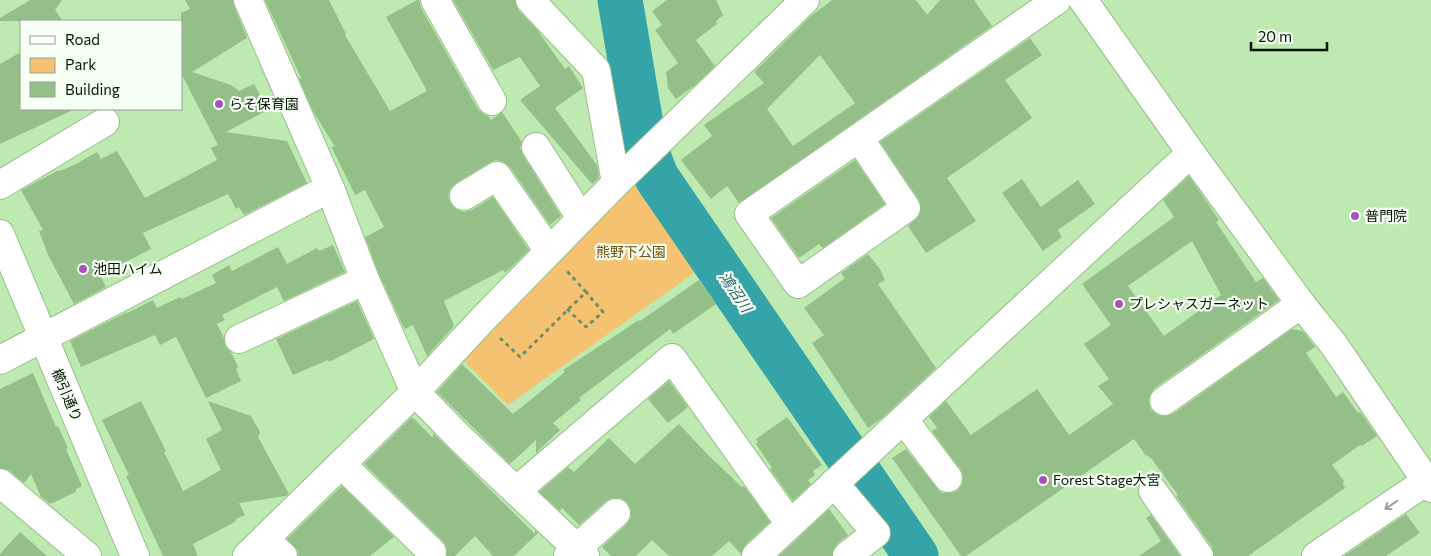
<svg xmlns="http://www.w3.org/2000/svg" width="1431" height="556" font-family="Commissioner,'Noto Sans JP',sans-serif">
<rect width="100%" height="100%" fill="#beeab1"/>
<path fill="#f4c270" d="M643 164 651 183 701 268 508 405 459 356Z"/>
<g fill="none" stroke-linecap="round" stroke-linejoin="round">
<path stroke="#34a4a9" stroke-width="45" d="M620 0 645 148 657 178 916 556"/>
</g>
<g fill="#95bf88" fill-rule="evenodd">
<path d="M30 0H62L55 10 63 21H0V18Z"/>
<path d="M185 0H233L234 6 247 38 192 72 231 85 239 91 254 84 268 110 226 132 287 141 307 183 244 215 239 207 236 209 228 194 143 233 151 249 100 275 106 287 74 304 48 255 39 231 43 230 21 190 59 170 60 171 76 164 97 152 101 159 117 151 145 198 217 160 211 148 218 145 183 77 181 79V13L190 9Z"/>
<path d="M265 0H329L346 34 345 35 390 111 427 91 386 17 417 0H419L421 8 478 109 484 114 488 116 491 120 502 112 522 142 520 148 523 155 561 216 550 225 510 167 504 162 496 160 489 163 456 183 450 189 448 197 451 204 456 209 464 212 472 210 493 197 529 250 505 273 503 270 444 301 454 326 427 356 413 325 405 329 402 324 379 274 365 237 384 227 365 190 355 195 331 146 335 147 313 111 299 79 301 78Z"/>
<path d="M453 0H515L519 11 538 31 565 69 569 66 583 88 555 108 597 165 599 178 592 184 520 100 540 86 520 57 493 70Z"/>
<path d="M667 0H716L723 15 716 21 717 24 696 40 715 66 694 86 676 99 668 88 666 72 678 63 655 30 662 25 652 11Z"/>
<path d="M832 0H916L927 15 940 0H974L992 26 739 203 727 186 711 199 681 160 712 136 704 125 764 83 754 72 811 16ZM820 55 855 103 793 146 767 109Z"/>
<path d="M1030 38 1042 55 1005 80 1032 118 947 178 976 221 926 253 908 226 920 214 921 206 919 200 880 142Z"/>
<path d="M21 52V109H75L0 144V64Z"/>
<path d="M855 160 885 204 823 248 819 244 799 258 771 218Z"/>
<path d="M1189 176 1219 220 1216 222 1256 282 1263 278 1279 300 1155 388 1150 395 1149 403 1151 410 1158 415 1166 416 1173 414 1292 329 1303 331 1315 347 1306 353 1336 397 1343 392 1358 413 1360 412 1377 436 1362 446 1360 445 1332 465 1344 481 1343 484 1345 488 1248 556H1214L1212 547 1176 496 1178 495 1151 458H1150L1148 455 1146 456 1134 439 966 556H961L892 458 906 449 936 487 942 493H950L957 491 962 484 963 476 960 469 932 431 937 428 929 417 946 401 971 435 1037 389 1069 435 1113 404 1098 386 1109 379 1084 344 1111 325 1082 284 1174 217 1163 200ZM1192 241 1221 295 1164 336 1128 286Z"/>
<path d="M1022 179 1041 207 1078 180 1095 204 1058 230 1062 237 1043 251 1002 193Z"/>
<path d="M333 245 345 272 284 301 277 287 222 315 225 320 217 324 224 338 225 346 231 352 238 367 236 369 241 381 206 398 176 337 160 345 155 335 81 367 70 341 127 312V313L153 300 157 308 180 297 182 299 216 283 212 275 229 265 232 271 278 247 287 264 317 248 319 251Z"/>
<path d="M868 254 880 269 885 280 878 284 936 368 881 419 868 428 812 343 824 335 804 308 845 278 841 273Z"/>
<path d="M699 280 716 304 673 334 670 329 579 398 581 400 553 423 560 430 536 453V440L510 464 437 392 462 364 513 414 565 372 563 370 639 320 640 321Z"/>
<path d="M357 301 374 339 329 362 328 360 293 375 276 339Z"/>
<path d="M33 373 56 427 58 426 68 448 66 449 82 486 76 489V492L50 504 41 497 31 474 24 483 10 471 0 468V389Z"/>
<path d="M669 381 688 407 668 423 648 399Z"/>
<path d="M141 401 166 451 164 452 183 491 221 470 206 439 222 430 208 401 251 416 260 432 258 437 289 494 286 496 239 503 245 515 236 519 235 522 193 544 198 556H163L126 476 129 475 102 420Z"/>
<path d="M412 417 433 438V433L535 534V530L538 533 514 556H493L475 536 455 556H447V548L443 541 364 464Z"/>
<path d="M787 417 822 465 813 471 815 475 808 480 811 484 793 501 770 469 772 468 756 444 758 442 756 439Z"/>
<path d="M679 424 708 455 742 487 744 486 770 522 745 545 741 554 729 541 712 556H669L652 540 636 556H611L602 547 626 525 631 518V510L627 502 620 498H612L606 501 579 525 562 508 560 511 539 492 568 467 574 472 609 438 635 464Z"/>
<path d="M342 486 394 537 370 556H298V551L287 539Z"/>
<path d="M829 509 848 535 837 544 833 550 832 556H779Z"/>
<path d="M1406 514 1420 533 1386 556H1344Z"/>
<path d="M1151 515 1180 556H1139L1161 541 1146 518Z"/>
<path d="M20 532 47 556H0V554Z"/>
</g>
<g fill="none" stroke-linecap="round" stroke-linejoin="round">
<defs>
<g id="minor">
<path d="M248 0 330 188 365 280 415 392 460 438 585 556"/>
<path d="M435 0 492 101"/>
<path d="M530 0 596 70 616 183"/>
<path d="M1083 0 1191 153 1301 304 1334 345 1431 488"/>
<path d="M859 138 906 208 798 284 749 214 1057 0"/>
<path d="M536 147 581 218"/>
<path d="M0 185 105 122"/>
<path d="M464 196 497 176 549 251"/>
<path d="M0 234 135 556"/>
<path d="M239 339 365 280"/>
<path d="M0 360 330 188"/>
<path d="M1164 401 1301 304"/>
<path d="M904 420 948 478"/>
<path d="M341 464 432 552"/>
<path d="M0 483 87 556"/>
<path d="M834 483 876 533 847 556"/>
<path d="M516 491 672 358 790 524"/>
<path d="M1153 491 1199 556"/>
<path d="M265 540 283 556"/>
<path d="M247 556 415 392 482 320 616 183 805 0"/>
<path d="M568 556 616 513"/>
<path d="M756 556 1191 153"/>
<path d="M1316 556 1431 478"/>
</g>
</defs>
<use href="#minor" stroke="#95bf88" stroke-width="30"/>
<g stroke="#6f8f67" stroke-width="3" stroke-dasharray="4 4" stroke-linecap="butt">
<path d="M567 309 586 327 603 312 586 292"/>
<path d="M500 338 520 357 586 292 566 270"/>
</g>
<use href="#minor" stroke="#fff" stroke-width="28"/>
</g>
<defs><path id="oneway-shaft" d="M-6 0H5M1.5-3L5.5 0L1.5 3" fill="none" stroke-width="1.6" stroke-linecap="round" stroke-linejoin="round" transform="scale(1.25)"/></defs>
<use stroke="#9ba19a" href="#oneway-shaft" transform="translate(1391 505) rotate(146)"/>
<g fill="#a751be" stroke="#f6fff4" stroke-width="2">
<circle cx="219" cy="104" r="5"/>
<circle cx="1355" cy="216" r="5"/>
<circle cx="83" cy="269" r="5"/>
<circle cx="1119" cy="304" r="5"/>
<circle cx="1043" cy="480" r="5"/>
</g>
<g text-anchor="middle" stroke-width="4.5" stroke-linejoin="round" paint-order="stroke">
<g font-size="14" fill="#051302" stroke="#f6fff4" text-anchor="start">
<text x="229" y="109">らそ保育園</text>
<text x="1365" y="221">普門院</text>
<text x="93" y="274">池田ハイム</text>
<text x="1129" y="309">プレシャスガーネット</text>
<text x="1053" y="485">Forest Stage大宮</text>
</g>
<g font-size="14" fill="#704e05" stroke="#f6fff4">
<text x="631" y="257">熊野下公園</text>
</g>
<g font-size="14" fill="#051302" stroke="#f6fff4">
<text transform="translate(67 395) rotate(67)" y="5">櫛引通り</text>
</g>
<g font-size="15" font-style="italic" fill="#276265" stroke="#f6fff4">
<text transform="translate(735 292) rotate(56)" y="5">鴻沼川</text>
</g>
</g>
<rect x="20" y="20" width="162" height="90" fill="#f6fff4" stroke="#96a193"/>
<rect x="30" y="36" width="25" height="8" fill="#ffffff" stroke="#96a193"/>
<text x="65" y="45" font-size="15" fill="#051302">Road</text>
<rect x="30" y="58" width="25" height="15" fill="#f4c270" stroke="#96a193"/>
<text x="65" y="70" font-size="15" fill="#051302">Park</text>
<rect x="30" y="82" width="25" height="15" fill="#95bf88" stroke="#96a193"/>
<text x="65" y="95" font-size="15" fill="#051302">Building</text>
<path d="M1251 42v8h76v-8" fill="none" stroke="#051302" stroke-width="2.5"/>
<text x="1258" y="42" font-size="15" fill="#051302" stroke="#f6fff4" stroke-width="4" paint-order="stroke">20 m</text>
</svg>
